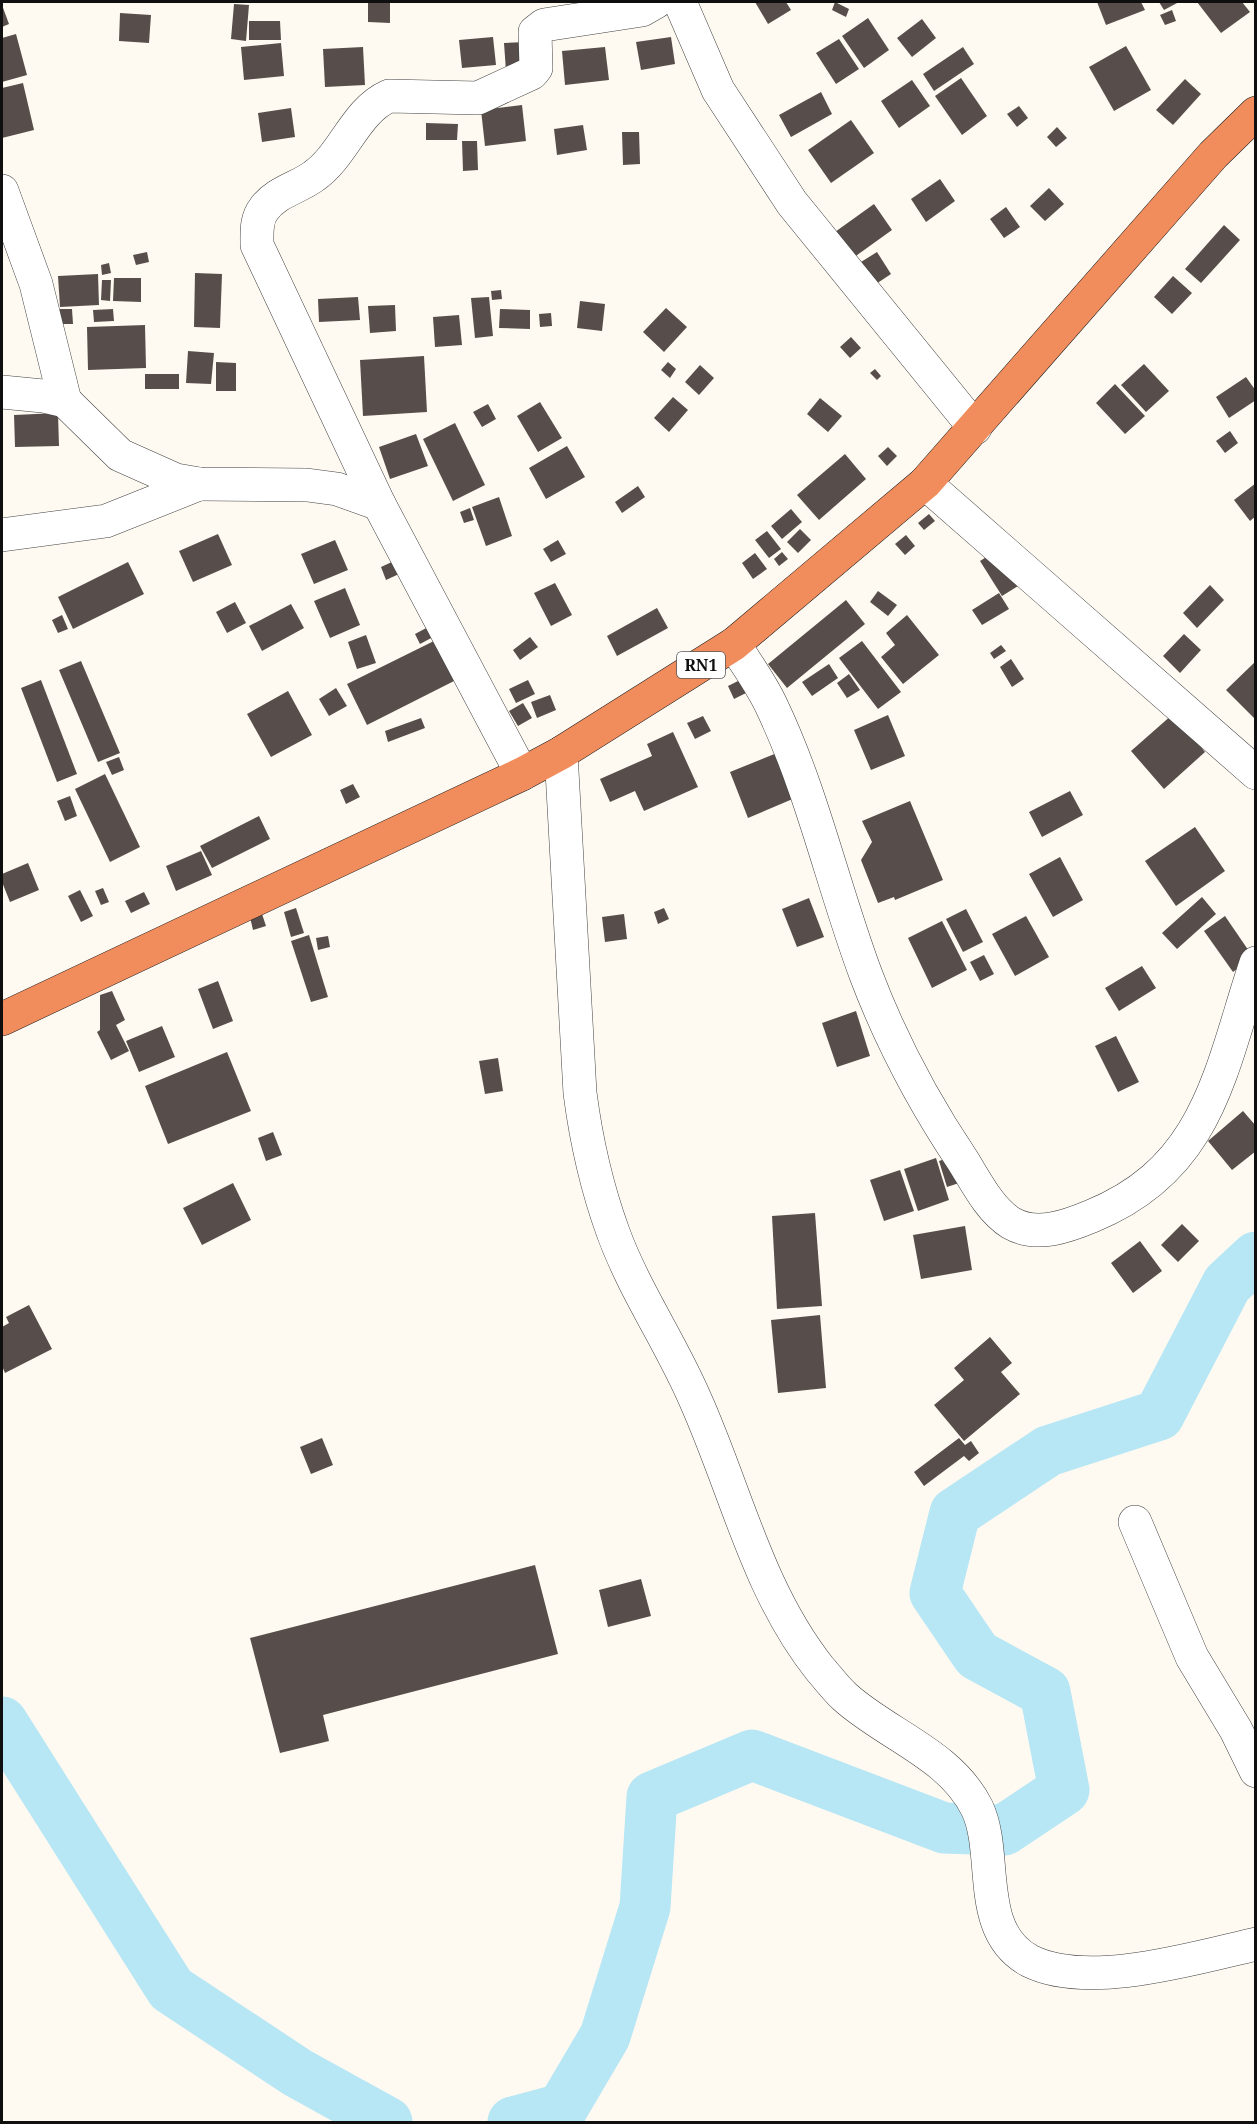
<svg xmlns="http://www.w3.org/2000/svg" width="1257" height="2124" font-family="'Noto Serif',serif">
<rect width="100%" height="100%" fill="#fffaf1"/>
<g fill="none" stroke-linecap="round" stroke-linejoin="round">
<g stroke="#b7e6f5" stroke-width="51">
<path d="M2 1722 171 1989 298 2073 387 2122"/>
<path d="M513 2122 562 2109 605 2036 645 1907 652 1797 752 1755 944 1828 1004 1830 1064 1790 1045 1692 977 1655 935 1593 955 1513 1048 1451 1159 1415 1227 1284 1256 1257"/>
</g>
</g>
<g fill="#574e4b">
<path d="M368 2H390V23L368 22Z"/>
<path d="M755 2H786L791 10 768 24Z"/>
<path d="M835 2 849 9 846 17 832 10Z"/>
<path d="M1097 2H1141L1145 10 1106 25Z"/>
<path d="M1159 2H1179L1164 10Z"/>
<path d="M1197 2H1242L1250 12 1221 33Z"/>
<path d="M234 4 249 5 246 41 231 39Z"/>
<path d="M2 5 9 24 2 27Z"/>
<path d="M1172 10 1176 21 1165 25 1160 15Z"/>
<path d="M120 13 151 15 149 43 119 41Z"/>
<path d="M868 18 889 50 864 68 842 36Z"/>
<path d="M922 19 936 38 912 57 897 38Z"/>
<path d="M249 21H280L281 40H249Z"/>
<path d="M16 34 27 75 2 82V38Z"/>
<path d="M493 37 496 65 462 68 459 40Z"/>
<path d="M671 37 675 64 641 70 636 42Z"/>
<path d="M839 39 859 69 836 84 816 53Z"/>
<path d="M526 42 529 70 506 71 504 43Z"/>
<path d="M281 43 284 76 244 80 241 47Z"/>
<path d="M1126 46 1151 90 1114 111 1089 67Z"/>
<path d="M363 47 365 85 325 87 323 49Z"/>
<path d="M605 47 609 80 565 85 562 51Z"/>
<path d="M963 47 974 64 934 91 923 74Z"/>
<path d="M961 78 987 116 962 135 935 96Z"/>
<path d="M1185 79 1201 94 1173 125 1156 110Z"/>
<path d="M912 80 930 106 899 128 881 101Z"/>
<path d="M23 83 34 130 2 138V88Z"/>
<path d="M821 92 832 114 791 137 779 115Z"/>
<path d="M522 105 526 141 485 146 481 110Z"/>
<path d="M1019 106 1028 118 1017 127 1007 114Z"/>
<path d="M291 108 295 137 262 142 258 113Z"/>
<path d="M851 120 874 153 831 183 808 150Z"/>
<path d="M426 123 458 124 457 140H426Z"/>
<path d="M583 125 587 150 557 155 554 129Z"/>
<path d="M1057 127 1067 138 1056 147 1047 137Z"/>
<path d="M622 132H639L640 164 623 165Z"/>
<path d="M462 141H477L478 170 463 171Z"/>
<path d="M940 179 955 201 926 222 911 199Z"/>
<path d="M1049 188 1064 204 1045 221 1030 206Z"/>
<path d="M874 204 892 230 853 258 835 232Z"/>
<path d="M1006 207 1020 227 1004 238 990 219Z"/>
<path d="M1224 225 1240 240 1201 283 1185 269Z"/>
<path d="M147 252 149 262 136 265 133 255Z"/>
<path d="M877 252 891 274 876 284 861 262Z"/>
<path d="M109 263 111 273 102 275 101 265Z"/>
<path d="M195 273 222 274 220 328 194 327Z"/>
<path d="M98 274 99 305 60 307 58 276Z"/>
<path d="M1173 276 1192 293 1172 314 1154 297Z"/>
<path d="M114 278H141V302L113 301Z"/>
<path d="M102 280H111L110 301 101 300Z"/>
<path d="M501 290 502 299 492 300 491 291Z"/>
<path d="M358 297 360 320 319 322 318 299Z"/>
<path d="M489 297 493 336 475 338 471 298Z"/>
<path d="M580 301 605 304 602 331 577 328Z"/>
<path d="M395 305 396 331 370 333 368 306Z"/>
<path d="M666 308 687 327 664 352 643 332Z"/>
<path d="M60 309H72L73 324H60Z"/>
<path d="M113 309 114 321 94 322 93 310Z"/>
<path d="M500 309 530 310V329L499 328Z"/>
<path d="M551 313 552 326 540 327 539 314Z"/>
<path d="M459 315 462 345 435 347 433 317Z"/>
<path d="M145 325 146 368 88 370 87 327Z"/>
<path d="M851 337 861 348 850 358 840 347Z"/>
<path d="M188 351 214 353 211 384 186 383Z"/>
<path d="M424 356 427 412 363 416 360 360Z"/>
<path d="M216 362 236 363V391H216Z"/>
<path d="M668 362 676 369 670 378 661 370Z"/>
<path d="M1144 364 1169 391 1146 412 1121 385Z"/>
<path d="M700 365 714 378 699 395 685 382Z"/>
<path d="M875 369 881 376 877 380 870 373Z"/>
<rect x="145" y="374" width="34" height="15"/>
<path d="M1246 377 1256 391V400L1229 418 1216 397Z"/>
<path d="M1115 384 1145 416 1125 434 1096 403Z"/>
<path d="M673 397 688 410 669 432 654 418Z"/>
<path d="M820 398 842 416 828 432 807 414Z"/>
<path d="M540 402 562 438 538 452 517 416Z"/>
<path d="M488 404 496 419 482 427 473 412Z"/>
<path d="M58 413 59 446 15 447 14 415Z"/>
<path d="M455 423 485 485 453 501 423 439Z"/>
<path d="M1230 431 1238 443 1225 453 1216 441Z"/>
<path d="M416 434 428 466 390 479 379 447Z"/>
<path d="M567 446 585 477 546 499 529 468Z"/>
<path d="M888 447 897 456 887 466 878 456Z"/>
<path d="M845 454 866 479 819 520 797 495Z"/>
<path d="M1256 483V516L1250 521 1234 500Z"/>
<path d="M638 486 645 497 622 513 615 502Z"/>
<path d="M499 497 512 536 486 546 472 507Z"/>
<path d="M470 508 474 520 464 523 460 512Z"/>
<path d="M791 509 802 522 782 539 771 526Z"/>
<path d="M929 514 935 521 924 530 918 523Z"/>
<path d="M800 529 811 540 798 553 787 542Z"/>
<path d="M767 531 781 549 769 558 755 540Z"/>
<path d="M218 534 232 565 193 582 179 551Z"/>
<path d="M906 535 915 546 905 555 895 544Z"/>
<path d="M335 540 348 570 314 584 301 554Z"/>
<path d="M558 540 566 554 551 562 543 549Z"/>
<path d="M999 549 1021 584 1002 596 980 561Z"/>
<path d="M782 552 788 559 779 566 774 559Z"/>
<path d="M755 553 767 569 753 579 742 563Z"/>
<path d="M394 561 399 574 386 580 381 567Z"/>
<path d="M128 562 144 594 73 629 58 597Z"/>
<path d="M555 583 572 615 551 626 534 593Z"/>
<path d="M1210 585 1224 600 1197 628 1183 613Z"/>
<path d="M345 588 360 625 330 638 314 601Z"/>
<path d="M878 591 897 605 888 616 870 602Z"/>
<path d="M999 593 1009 609 982 625 972 610Z"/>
<path d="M846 600 865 624 787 688 768 664Z"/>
<path d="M235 602 246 623 227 633 216 612Z"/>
<path d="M291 604 304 628 262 651 249 626Z"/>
<path d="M657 608 668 628 617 656 607 636Z"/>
<path d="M62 615 68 629 58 633 52 620Z"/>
<path d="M907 615 939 655 903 684 881 657 895 645 886 633Z"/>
<path d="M430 626 435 636 420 644 415 634Z"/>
<path d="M1184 634 1201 650 1180 673 1163 656Z"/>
<path d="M366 635 376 663 357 669 348 642Z"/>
<path d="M530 637 538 647 520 660 513 650Z"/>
<path d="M440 638 460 678 367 725 347 684Z"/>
<path d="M862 641 901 692 878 709 839 658Z"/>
<path d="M1001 645 1006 651 994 659 990 653Z"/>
<path d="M1011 659 1024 679 1012 687 1000 667Z"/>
<path d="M81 661 120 753 98 762 59 670Z"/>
<path d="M1256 661V720L1226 690Z"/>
<path d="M829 664 838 678 812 696 802 682Z"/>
<path d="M849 674 860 690 847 698 837 683Z"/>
<path d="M41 680 77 774 57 782 21 688Z"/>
<path d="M528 680 535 694 516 703 509 689Z"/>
<path d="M740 680 746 693 734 699 728 686Z"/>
<path d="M336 688 347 706 329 716 319 699Z"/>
<path d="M288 691 312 735 271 757 247 714Z"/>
<path d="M550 695 556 710 537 718 531 702Z"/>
<path d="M523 703 532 718 518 726 509 711Z"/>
<path d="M1173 714 1205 752 1164 789 1131 751Z"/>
<path d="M888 715 905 756 871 770 854 730Z"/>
<path d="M703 716 711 731 695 739 687 723Z"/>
<path d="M421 718 425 728 388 742 385 731Z"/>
<path d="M673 732 698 787 644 811 635 791 610 802 600 779 652 756 647 744Z"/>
<path d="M777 753 795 798 748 818 730 772Z"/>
<path d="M119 757 124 770 112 775 106 762Z"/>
<path d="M105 774 140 847 110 862 75 789Z"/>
<path d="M353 784 360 797 346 804 340 790Z"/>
<path d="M1070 791 1083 815 1042 837 1029 812Z"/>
<path d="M70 796 77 816 65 821 57 801Z"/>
<path d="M910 801 943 880 895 900 894 897 878 903 861 860 872 842 862 821Z"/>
<path d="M259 816 270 839 212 868 200 846Z"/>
<path d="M1195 827 1225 871 1176 906 1145 861Z"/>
<path d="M201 851 212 875 176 891 166 866Z"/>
<path d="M1060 857 1083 900 1053 917 1029 874Z"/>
<path d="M28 863 39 890 10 902 2 882V874Z"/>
<path d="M103 888 109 902 101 905 95 891Z"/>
<path d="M80 890 93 916 81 922 68 896Z"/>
<path d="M144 892 150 904 131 913 125 901Z"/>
<path d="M1202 897 1216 914 1177 949 1162 933Z"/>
<path d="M809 898 824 937 797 947 782 909Z"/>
<path d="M296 908 304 933 291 937 284 912Z"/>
<path d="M664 908 669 919 658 924 654 912Z"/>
<path d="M966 909 983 942 963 952 946 919Z"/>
<path d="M262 914 266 926 253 930 250 917Z"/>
<path d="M624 914 627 939 605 942 602 917Z"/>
<path d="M1026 916 1049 957 1015 976 992 934Z"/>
<path d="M1225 916 1253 957 1233 972 1204 931Z"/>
<path d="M942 921 967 970 932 988 908 938Z"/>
<path d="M309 935 328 997 311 1002 291 941Z"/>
<path d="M328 936 330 947 318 950 316 938Z"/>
<path d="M984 955 994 974 980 981 970 962Z"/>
<path d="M1142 966 1156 988 1119 1011 1105 988Z"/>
<path d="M218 981 233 1021 213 1029 198 989Z"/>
<path d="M112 991 125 1020 116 1025 129 1051 111 1060 97 1032 100 1030V995Z"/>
<path d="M856 1011 870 1056 837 1067 822 1023Z"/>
<path d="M162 1026 175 1057 139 1072 126 1041Z"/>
<path d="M1116 1036 1139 1082 1118 1092 1095 1046Z"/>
<path d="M227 1052 251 1111 168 1144 145 1086Z"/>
<path d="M498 1058 503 1091 485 1094 479 1061Z"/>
<path d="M1243 1111 1256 1126V1151L1232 1170 1208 1141Z"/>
<path d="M273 1132 282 1155 266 1161 258 1138Z"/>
<path d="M951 1157 959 1183 947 1187 939 1161Z"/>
<path d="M936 1158 949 1200 918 1211 904 1169Z"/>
<path d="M900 1170 914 1211 884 1221 870 1180Z"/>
<path d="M233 1183 251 1220 202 1245 183 1208Z"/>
<path d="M815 1213 822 1306 777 1309 772 1216Z"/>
<path d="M1182 1224 1199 1241 1178 1262 1161 1245Z"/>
<path d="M965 1226 972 1270 921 1279 913 1235Z"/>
<path d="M1140 1241 1162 1271 1133 1293 1111 1263Z"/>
<path d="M29 1305 52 1349 5 1373 2 1366V1327L9 1323 6 1317Z"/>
<path d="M820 1315 826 1388 778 1393 771 1320Z"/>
<path d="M990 1337 1012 1363 1001 1372 1020 1394 964 1441 934 1405 964 1380 954 1368Z"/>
<path d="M322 1438 333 1465 311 1474 300 1447Z"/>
<path d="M959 1438 965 1445 971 1441 979 1453 969 1461 964 1456 924 1486 914 1472Z"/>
<path d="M535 1565 558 1654 323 1715 329 1741 280 1753 250 1638Z"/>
<path d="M641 1579 651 1616 608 1627 599 1590Z"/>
</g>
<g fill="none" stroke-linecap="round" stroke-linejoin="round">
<defs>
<g id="minor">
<path d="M680 2 718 90 792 203 975 428"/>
<path d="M2 191 36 284 65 401"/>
<path d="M2 392 43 396 65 401 120 455 176 480 199 484 307 485 337 489 379 504 522 774"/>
<path d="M925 483 1256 773"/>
<path d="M379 504 257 245C257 232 256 219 264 209 276 192 298 188 314 176 344 155 355 111 389 96L478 98 532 73 536 68 535 32 544 25 642 10 656 2"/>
<path d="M2 535 106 521 199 484"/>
<path d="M734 644C747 665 762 685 772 707 813 793 833 887 866 975 891 1041 924 1103 963 1161 976 1182 990 1210 1011 1223 1037 1238 1068 1226 1092 1216 1209 1168 1220 1071 1256 963"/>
<path d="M561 753 580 1093C586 1139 597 1188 613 1232 634 1290 671 1343 695 1399 736 1490 757 1590 820 1669 828 1678 836 1689 845 1697 887 1735 950 1754 977 1808 999 1854 974 1931 1030 1961 1088 1990 1195 1958 1256 1944"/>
<path d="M1135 1522 1192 1657 1236 1730 1256 1771"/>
</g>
<path id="highway" d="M2 1019 522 774 561 753 734 644 925 483 1213 155 1256 113"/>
</defs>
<use href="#minor" stroke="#424242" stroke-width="34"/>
<use href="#highway" stroke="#202020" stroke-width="34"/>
<use href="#minor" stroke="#fff" stroke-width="33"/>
<use href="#highway" stroke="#f18d5d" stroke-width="33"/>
</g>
<g text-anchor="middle" stroke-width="6" stroke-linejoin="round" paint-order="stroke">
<rect fill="#fff" stroke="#575757" stroke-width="1.5" x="677" y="652" width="48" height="26" rx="4.5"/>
<g font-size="16" font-weight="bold" fill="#0f0f0f">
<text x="701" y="671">RN1</text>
</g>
</g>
<rect width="1257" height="2124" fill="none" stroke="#0f0f0f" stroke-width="6"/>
</svg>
